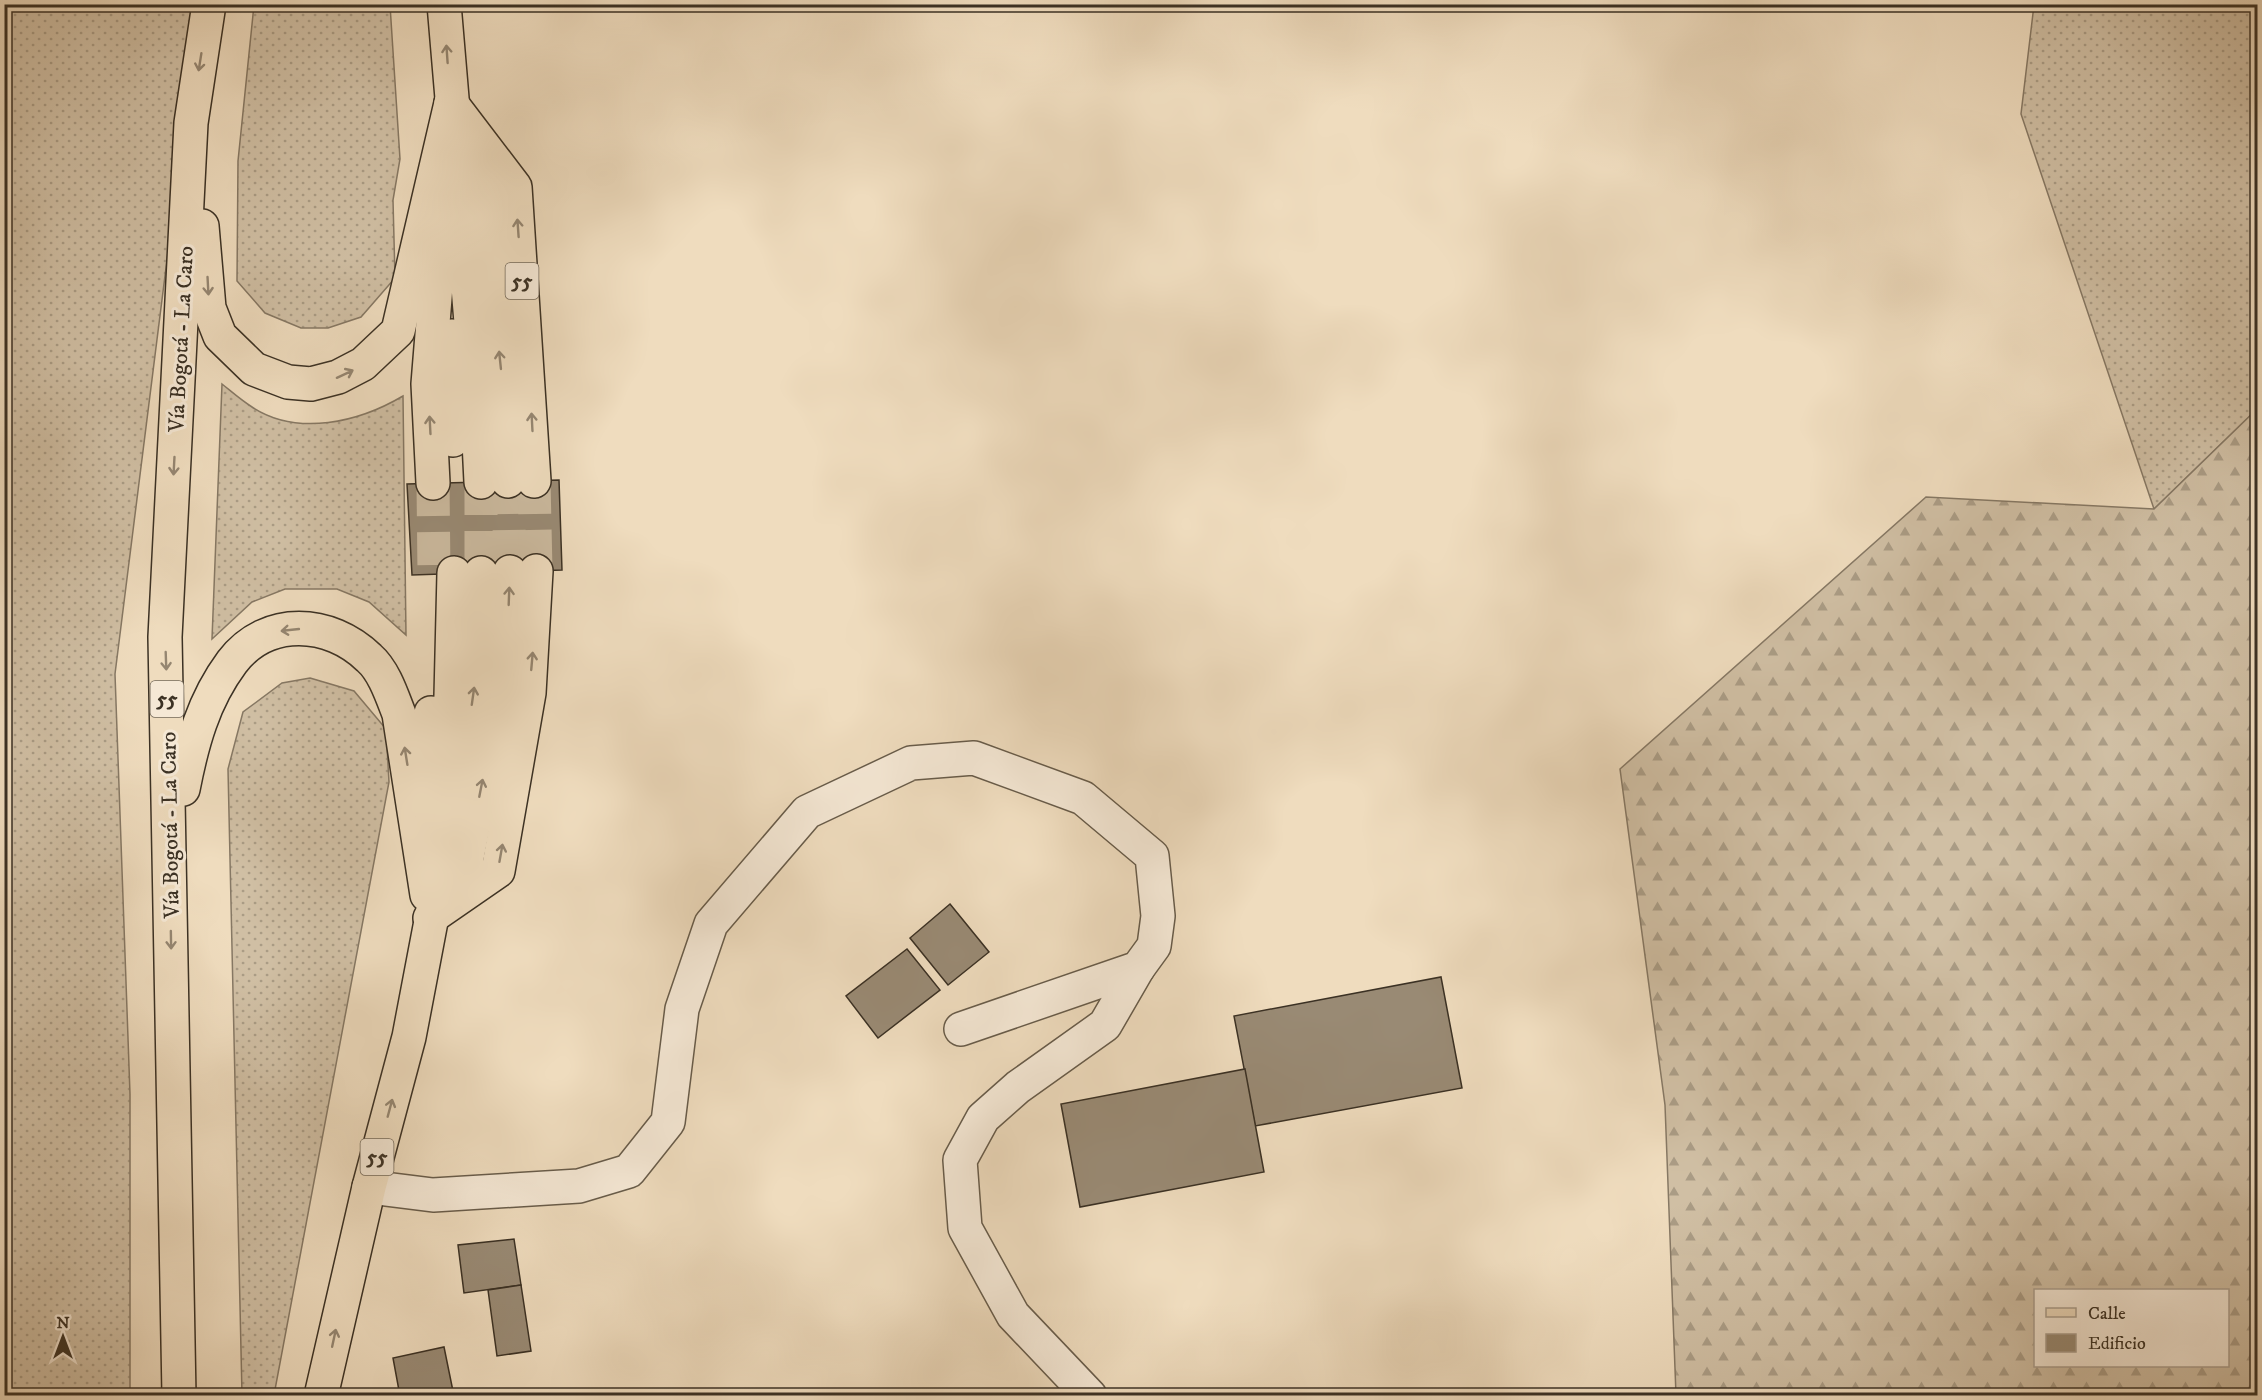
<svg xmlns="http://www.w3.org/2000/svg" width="2262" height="1400" font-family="'IM FELL DW Pica',serif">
<defs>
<pattern id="grass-dots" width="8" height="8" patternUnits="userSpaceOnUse" patternTransform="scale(1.5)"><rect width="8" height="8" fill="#d0bfa4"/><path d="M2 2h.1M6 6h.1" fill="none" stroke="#aa9c85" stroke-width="1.8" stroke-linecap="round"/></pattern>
<pattern id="forest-firs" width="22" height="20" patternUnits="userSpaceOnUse" patternTransform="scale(1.5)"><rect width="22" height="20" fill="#d0bfa4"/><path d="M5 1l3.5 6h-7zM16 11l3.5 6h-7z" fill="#aa9c85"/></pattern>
</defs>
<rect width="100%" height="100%" fill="#efdcbe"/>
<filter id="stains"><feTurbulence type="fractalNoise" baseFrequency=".00333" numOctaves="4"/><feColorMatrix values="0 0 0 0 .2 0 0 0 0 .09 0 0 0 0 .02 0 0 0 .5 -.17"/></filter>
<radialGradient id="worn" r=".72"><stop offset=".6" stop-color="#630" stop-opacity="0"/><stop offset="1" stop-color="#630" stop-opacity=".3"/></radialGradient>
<g fill="url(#grass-dots)" stroke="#867864" stroke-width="1.5">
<path d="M5 5H199L115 674 130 1094V1395L5 1396Z"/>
<path d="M254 5H390L400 159 393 200 395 278 361 317 328 328H301L265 313 237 281 238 161Z"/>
<path d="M2034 5H2257V409L2154 509 2021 114Z"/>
<path d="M222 384C232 392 241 400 252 407 298 437 359 422 403 396L406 635 369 602 337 589H285L252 602 212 639Z"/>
<path d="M310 678 354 691 386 729 389 782 274 1395H242L228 769 243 712 282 683Z"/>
</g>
<path fill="url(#forest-firs)" stroke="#867864" stroke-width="1.5" fill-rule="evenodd" d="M2257 409V1395H1676L1665 1105 1620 769 1926 497 2154 509ZM2036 1290H2228V1366H2036Z"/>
<g fill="#998a74" stroke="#3b3124" stroke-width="1.5">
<path d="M559 480 562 570 412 575 407 484Z"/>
<path d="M950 904 989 952 948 985 910 938Z"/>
<path d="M907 949 940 990 878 1038 846 996Z"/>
<path d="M1441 977 1462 1088 1255 1126 1234 1016Z"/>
<path d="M1245 1069 1264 1172 1080 1207 1061 1104Z"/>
<path d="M514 1239 521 1285 464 1293 458 1245Z"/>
<path d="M521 1285 531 1351 497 1356 488 1290Z"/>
<path d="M444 1347 454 1396H400L393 1358Z"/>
</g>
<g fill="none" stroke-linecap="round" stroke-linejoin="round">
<g stroke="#cbba9f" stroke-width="33" stroke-dasharray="33 16" stroke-linecap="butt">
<path d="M508 481 510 572"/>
<path d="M534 481 536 571"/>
<path d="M481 482V573"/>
<path d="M433 483 434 574"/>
</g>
<defs>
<g id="minor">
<path d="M369 1187 433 1195 579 1186 629 1171 668 1122 682 1009 711 924 807 812 911 763 974 758 1083 798 1152 856 1158 916 1154 946 1138 968 961 1029"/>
<path d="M1090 1396 1013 1315 965 1228 960 1160 983 1118 1018 1087 1105 1025 1138 968"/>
</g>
<g id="major">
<path d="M444 4 476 381 481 482"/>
<path d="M451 103 515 187 534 481"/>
<path d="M466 141 483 187 502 379 508 481"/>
<path d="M202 226 209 308 220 336 254 369 288 382 311 384 338 377 363 364 398 331 451 103"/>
<path d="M452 336 453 440"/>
<path d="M433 483 428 384 442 212"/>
<path d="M447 740 451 696 454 573"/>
<path d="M183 789C192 743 203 701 232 662 267 616 330 620 369 658 384 671 392 696 399 714L427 895"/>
<path d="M431 811V713"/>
<path d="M442 902 464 873 499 694 509 616 510 572"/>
<path d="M430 918 498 871 529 693 536 571"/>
<path d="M179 1396 165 637 191 123 209 4"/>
<path d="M321 1396 369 1187 409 1037 474 695 481 573"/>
</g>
</defs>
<use href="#minor" stroke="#685c4a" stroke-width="36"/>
<use href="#major" stroke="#3b3124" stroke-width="36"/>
<use href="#minor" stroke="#f5e8d5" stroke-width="33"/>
<use href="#major" stroke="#efdcbe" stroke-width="33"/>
</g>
<defs><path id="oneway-shaft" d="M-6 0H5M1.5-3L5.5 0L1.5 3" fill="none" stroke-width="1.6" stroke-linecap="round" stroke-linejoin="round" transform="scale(1.5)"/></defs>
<g stroke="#958671">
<use href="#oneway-shaft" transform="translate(447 54) rotate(-94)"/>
<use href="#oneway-shaft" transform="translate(200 62) rotate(99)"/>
<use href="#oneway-shaft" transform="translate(518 228) rotate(-94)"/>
<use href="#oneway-shaft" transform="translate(208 286) rotate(87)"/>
<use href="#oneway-shaft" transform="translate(500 360) rotate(-96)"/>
<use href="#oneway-shaft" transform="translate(345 374) rotate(-25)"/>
<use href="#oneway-shaft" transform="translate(532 422) rotate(-93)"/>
<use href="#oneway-shaft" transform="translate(430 425) rotate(-93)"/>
<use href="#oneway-shaft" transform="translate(174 466) rotate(93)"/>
<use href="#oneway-shaft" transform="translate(509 596) rotate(-88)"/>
<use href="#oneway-shaft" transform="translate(290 630) rotate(174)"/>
<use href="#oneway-shaft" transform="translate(166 661) rotate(88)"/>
<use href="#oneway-shaft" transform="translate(532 661) rotate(-85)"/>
<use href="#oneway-shaft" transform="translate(473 696) rotate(-82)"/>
<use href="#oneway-shaft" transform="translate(406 756) rotate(-99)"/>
<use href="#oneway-shaft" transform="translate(481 788) rotate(-79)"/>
<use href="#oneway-shaft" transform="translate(501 853) rotate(-80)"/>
<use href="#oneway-shaft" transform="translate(171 940) rotate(89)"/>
<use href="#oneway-shaft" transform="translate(390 1108) rotate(-75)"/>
<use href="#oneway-shaft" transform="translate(334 1338) rotate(-78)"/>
</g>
<g text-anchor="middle" stroke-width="6" stroke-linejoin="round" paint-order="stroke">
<g fill="#f5e8d5" stroke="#736859" stroke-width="1.5">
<rect x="505.5" y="263" width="33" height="36" rx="4.5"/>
<rect x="150.5" y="681" width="33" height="36" rx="4.5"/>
<rect x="360.5" y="1139" width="33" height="36" rx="4.5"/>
</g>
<g font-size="21" font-weight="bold" fill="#3b3124">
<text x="522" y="288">55</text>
<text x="167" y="706">55</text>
<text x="377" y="1164">55</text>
</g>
<g font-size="22" fill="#3b3124" stroke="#f5e8d5">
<text transform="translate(180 339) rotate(-87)" y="8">Vía Bogotá - La Caro</text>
<text transform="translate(169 825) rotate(-91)" y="8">Vía Bogotá - La Caro</text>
</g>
</g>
<rect width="2262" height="1400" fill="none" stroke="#efdcbe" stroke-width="24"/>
<rect x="6" y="6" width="2250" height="1388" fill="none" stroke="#3b3124" stroke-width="3"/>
<rect x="12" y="12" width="2238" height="1376" fill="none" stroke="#3b3124" stroke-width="1.5"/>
<rect x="2034" y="1289" width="195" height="78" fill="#f5e8d5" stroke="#ab9f8e" stroke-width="1.5"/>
<rect x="2046" y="1308" width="30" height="9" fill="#efdcbe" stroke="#ab9f8e" stroke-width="1.5"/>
<text x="2088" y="1319" font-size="18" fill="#3b3124">Calle</text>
<rect x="2046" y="1334" width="30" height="18" fill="#998a74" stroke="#ab9f8e" stroke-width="1.5"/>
<text x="2088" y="1349" font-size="18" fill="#3b3124">Edificio</text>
<g transform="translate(63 1337)" stroke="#f5e8d5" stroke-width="4.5" paint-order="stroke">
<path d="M0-4.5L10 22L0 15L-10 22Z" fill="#3b3124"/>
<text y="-9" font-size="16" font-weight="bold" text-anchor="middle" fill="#3b3124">N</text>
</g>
<rect width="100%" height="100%" filter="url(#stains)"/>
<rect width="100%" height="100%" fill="url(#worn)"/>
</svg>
